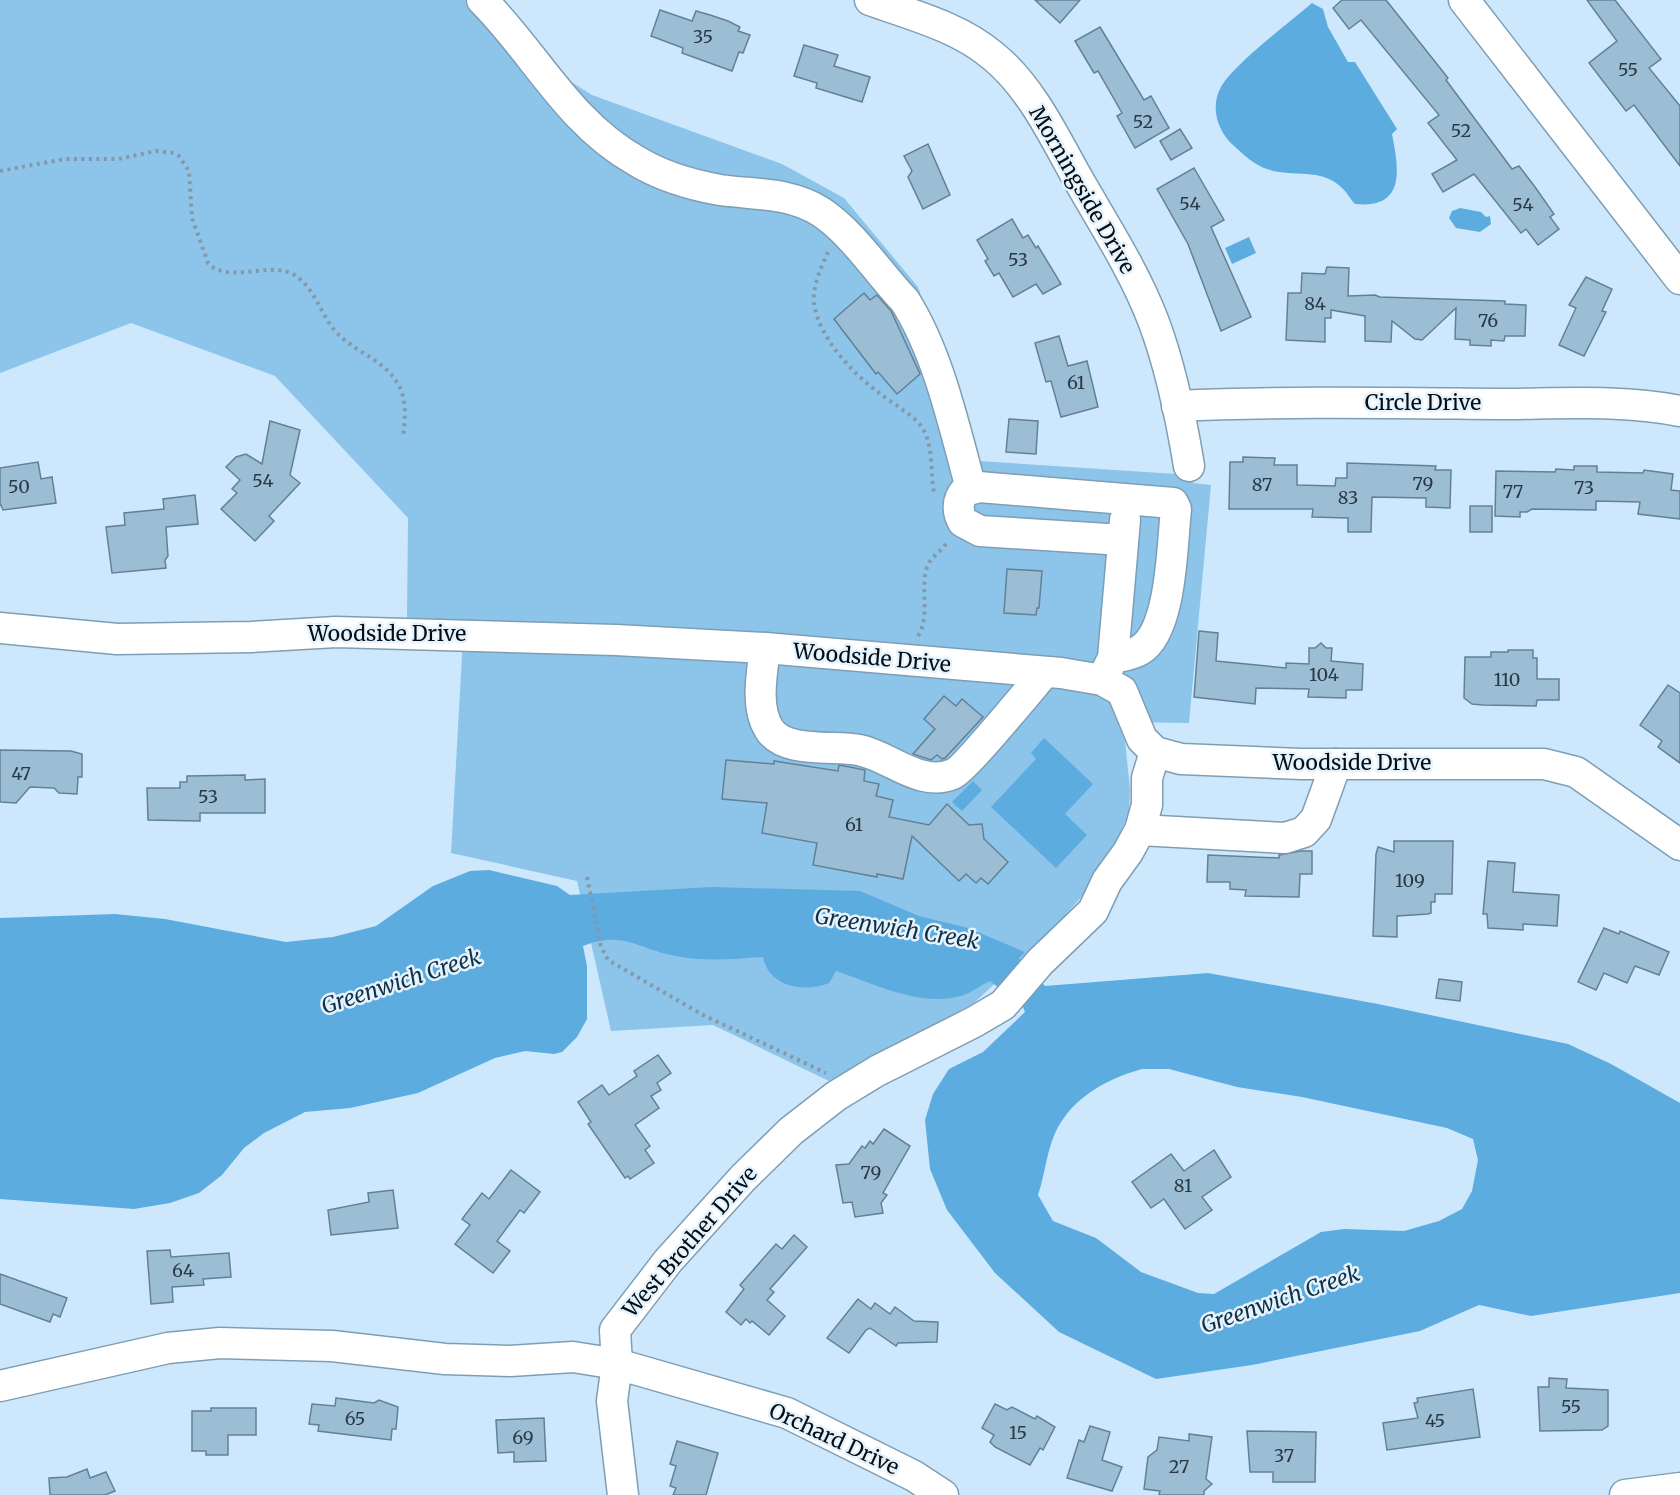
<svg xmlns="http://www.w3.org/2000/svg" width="1680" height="1495" font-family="Merriweather,serif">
<rect width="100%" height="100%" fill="#cde8fc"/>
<path fill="#8cc4ea" d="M0 0H492L557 73 592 95 782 164 844 198 918 287 979 461 1191 475 1193 483 1211 485 1189 723 1118 722 1125 741 1130 789 1129 813 1102 874 1050 932 974 1003 829 1081 713 1025 611 1031 577 881 451 853 464 620 407 618 408 518 275 376 131 323 0 373Z"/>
<g fill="#5cacdf" fill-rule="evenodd">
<path d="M1312 3 1323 9 1328 27 1348 62H1355L1397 129 1392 134C1399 169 1406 209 1355 204 1350 199 1347 192 1341 187 1320 167 1291 178 1267 169 1254 165 1243 154 1233 145 1217 131 1210 106 1221 87 1235 63 1289 23 1312 3Z"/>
<path d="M1460 208 1481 212 1486 217 1490 216 1491 224 1480 232 1456 228 1449 218 1452 211Z"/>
<path d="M1249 237 1256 253 1232 264 1225 248Z"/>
<path d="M1044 738 1093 784 1065 814 1087 835 1056 868 991 807 1036 759 1031 753Z"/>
<path d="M973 781 982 790 962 811 952 802Z"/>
<path d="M489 870 557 886 570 895 711 887 860 891 919 916 968 928 1025 952 1019 958 1045 986 1208 973 1378 1004 1568 1044 1611 1064 1680 1103V1293L1531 1316 1479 1305 1420 1331 1252 1365 1156 1379 1059 1332 995 1273 947 1210 930 1169 925 1120 933 1094 949 1069 983 1052 1025 1012 1023 1007 990 981C981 985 971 993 961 996 919 1007 875 984 836 971L829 983C804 993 769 987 763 957 734 959 705 962 676 956 637 949 624 930 583 946L587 966V1019L577 1037 562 1052 554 1054 525 1051 495 1058 418 1093 350 1108 305 1112 264 1133 244 1148 222 1175 199 1193 170 1203 134 1209 0 1199V918L115 914 165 919 286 942 333 937 376 926 433 886 470 871ZM1142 1069H1169L1237 1087 1302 1097 1447 1128 1473 1139 1478 1160 1472 1191 1462 1209 1439 1221 1404 1231 1344 1229 1321 1232 1214 1294 1198 1293 1141 1272 1096 1238 1053 1221 1038 1195C1044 1177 1046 1158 1052 1141 1066 1101 1103 1080 1142 1069Z"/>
</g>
<g fill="#9cbed5" stroke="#628197" stroke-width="1.5">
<path d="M1035 0H1080L1060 23Z"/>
<path d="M1342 0H1386L1448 78 1446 80 1512 169 1519 166 1535 187 1554 214 1550 217 1559 229 1538 245 1526 229 1521 233 1474 174 1443 192 1432 174 1457 160 1428 123 1439 115 1361 20 1349 29 1333 8Z"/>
<path d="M1587 0H1615L1661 59 1649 68 1680 106V166L1634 105 1626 111 1589 63 1617 41Z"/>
<path d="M660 10 692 21 696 11 710 15 728 21 740 27 738 31 750 35 743 53 739 52 732 71 682 53 683 48 651 36Z"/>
<path d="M1100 27 1144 100 1151 96 1169 128 1135 148 1117 116 1122 113 1098 71 1094 73 1075 41Z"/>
<path d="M804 45 838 55 834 66 870 77 862 102 816 88 817 83 794 76Z"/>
<path d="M1180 129 1192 148 1171 160 1160 141Z"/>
<path d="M928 144 950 195 923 209 908 177 912 171 904 156Z"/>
<path d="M1194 168 1224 220 1211 227 1251 317 1221 331 1188 244 1157 189Z"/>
<path d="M1012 219 1023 238 1028 235 1036 248 1038 246 1061 284 1043 294 1036 284 1013 297 999 273 994 276 985 261 988 259 977 240Z"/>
<path d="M1327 267 1349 268 1348 296 1375 295 1380 297 1505 301V304L1526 305 1525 336H1505L1504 341 1491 340V346L1470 345V340L1455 339 1456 308 1422 340 1415 339 1392 321 1391 342 1365 341V316L1331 310V318H1325V342L1286 340 1288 293H1301L1302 273 1325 274Z"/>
<path d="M1586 277 1612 289 1602 311 1606 312 1584 356 1559 345 1576 308 1569 305Z"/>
<path d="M864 293 870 300 877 295 891 311 920 374 897 394 878 372 876 374 834 319Z"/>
<path d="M1059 336 1068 366 1087 361 1098 407 1061 417 1051 381 1046 382 1035 343Z"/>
<path d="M1009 419 1038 421 1036 454 1006 452Z"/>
<path d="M270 421 300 430 290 475 300 483 269 516 274 521 255 541 221 509 237 493 232 489 240 480 226 467 236 457 246 454 262 464Z"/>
<path d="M1243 457 1275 458 1274 465H1297V485L1335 486 1336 478H1347V463L1436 466 1435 470H1451L1450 508 1426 507V498L1372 497 1371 532H1348V518L1312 517 1313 509H1229L1230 462H1243Z"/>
<path d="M38 462 41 479 52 477 56 503 3 510 0 503V468Z"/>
<path d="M1574 466H1597V472L1643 473 1644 470 1673 474 1671 490 1680 491V519L1638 514 1640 502 1596 501V510L1532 509 1527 512H1520V517L1495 516 1496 471 1555 472 1556 469 1574 470Z"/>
<path d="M195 495 198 524 166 527 168 556 165 560 166 568 112 573 106 527 125 525 124 513 164 509 163 499Z"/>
<rect x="1470" y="506" width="22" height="26"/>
<path d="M1007 569 1042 571 1039 608H1037L1036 615 1004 613Z"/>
<path d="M1199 631 1218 633 1216 661 1286 668V663L1309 664V648H1315L1321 643 1326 648H1332L1331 661 1363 664 1362 690H1346V698L1308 697 1309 689 1256 688 1255 704 1194 697Z"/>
<path d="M1508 650H1533V658H1537V679H1559V700H1537L1536 706 1483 705 1472 704 1464 698 1465 657H1491V652H1508Z"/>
<path d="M1668 685 1680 693V763L1658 747 1662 741 1640 725Z"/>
<path d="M944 696 956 706 962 699 983 717 945 758 942 759 937 755 931 760 913 754 935 729 924 719Z"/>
<path d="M0 750 71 751 82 754V777H78L77 794 59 793 54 788 30 787 16 803 0 802Z"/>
<path d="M726 760 774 764V761L838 771 839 765 865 770 864 781 879 784 876 796 893 800 889 817 929 825 947 804 969 825 982 824 984 839 1008 862 988 884 981 878 976 883 966 874 959 881 912 836 903 879 877 874V877L813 865 817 843 762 833 767 803 722 799Z"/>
<path d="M245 775V780L265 779V813H200V821L148 820 147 788H180V782H187V776Z"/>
<path d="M1394 841H1453L1452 894H1435V902H1431V913L1428 914 1397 916V937L1373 936 1376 854 1378 847 1394 852Z"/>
<path d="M1301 851H1312V874H1300L1299 897 1245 896 1246 890 1230 889V882H1207L1208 855 1279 858V855Z"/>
<path d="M1488 861 1515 863 1513 892 1559 895 1557 926 1523 924V930L1488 928 1487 914H1483Z"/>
<path d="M1604 928 1619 934 1620 931 1669 952 1659 975 1635 966 1627 983 1604 973 1596 990 1578 982Z"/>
<path d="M1439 979 1462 982 1460 1001 1436 998Z"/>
<path d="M658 1055 671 1073 657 1083 661 1090 651 1096 659 1108 635 1125 650 1146 645 1150 654 1163 630 1179 628 1176 625 1178 588 1124 591 1122 578 1102 602 1085 609 1095 637 1076 634 1071Z"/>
<path d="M884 1129 910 1146 883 1193 887 1195 881 1203 883 1213 855 1217 852 1202 843 1203 836 1165 849 1164 862 1146 865 1148 870 1141 873 1144Z"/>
<path d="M1214 1150 1231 1177 1202 1197 1212 1210 1185 1229 1164 1199 1151 1208 1132 1182 1171 1154 1184 1171Z"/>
<path d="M511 1170 540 1192 524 1213 520 1210 497 1241 510 1251 493 1273 455 1244 470 1225 462 1219 482 1193 489 1199Z"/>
<path d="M393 1190 398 1228 331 1235 328 1210 369 1202 368 1193Z"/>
<path d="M794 1235 807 1247 770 1289 774 1292 767 1300 785 1316 769 1335 752 1321 750 1323 746 1319 741 1325 726 1312 744 1289 740 1285 776 1244 782 1249Z"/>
<path d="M170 1250 171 1257 229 1253 231 1277 203 1279 204 1285 172 1287 173 1302 151 1304 147 1251Z"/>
<path d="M0 1274 67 1298 60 1317 53 1314 50 1322 0 1304Z"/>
<path d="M858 1299 871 1309 875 1303 890 1314 895 1307 914 1321 938 1322 937 1342 898 1343 896 1346 870 1328 866 1330 849 1353 827 1338Z"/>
<path d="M1549 1378 1567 1379 1566 1388 1608 1390V1426L1602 1430 1540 1431 1538 1387H1549Z"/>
<path d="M1473 1389 1480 1437 1387 1450 1383 1423 1418 1418 1414 1403 1418 1402 1417 1398Z"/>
<path d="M336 1398 374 1403 379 1400 398 1407 396 1429H392L391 1440 318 1431 319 1425 309 1424 312 1404 335 1406Z"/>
<path d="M995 1404 1007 1410 1012 1407 1035 1419 1037 1416 1055 1427 1043 1450 1040 1448 1030 1465 995 1447 990 1442 994 1435 982 1428Z"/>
<path d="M211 1408H256V1435H228V1455H206V1451H192V1411H211Z"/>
<path d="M544 1418 546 1461 514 1462V1452L498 1453 496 1420Z"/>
<path d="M1090 1426 1110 1432 1102 1460 1122 1467 1112 1491 1067 1478 1079 1440 1084 1442Z"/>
<path d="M1247 1431 1316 1432 1315 1482H1273V1472H1250Z"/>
<path d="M1189 1434 1212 1437 1206 1479 1212 1484 1204 1491V1495H1159L1160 1491 1144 1489 1148 1457 1157 1450 1159 1437 1189 1441Z"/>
<path d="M677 1441 718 1453 706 1495H673L676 1488 670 1486 676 1466 670 1464Z"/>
<path d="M87 1469 90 1478 106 1472 115 1491 105 1495H50L49 1478 67 1477Z"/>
</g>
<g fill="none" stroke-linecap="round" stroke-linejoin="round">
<defs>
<g id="minor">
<path d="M482 0C535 53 568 122 635 160 659 175 692 185 720 190 756 195 790 192 821 212 853 233 879 274 905 301 939 355 954 427 971 488"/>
<path d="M870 0C912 15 959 27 993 56 1029 85 1052 132 1074 172 1101 220 1133 268 1153 320 1171 367 1181 417 1189 466"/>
<path d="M1464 0 1680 279"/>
<path d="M1177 406C1284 401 1391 403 1497 404 1557 404 1621 399 1680 411"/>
<path d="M0 628 117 639 251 637 336 632 616 640 765 648 1061 673 1102 680 1122 691 1142 739 1155 752 1181 759 1301 764H1544L1576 772 1680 845"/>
<path d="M765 648C762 673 755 707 769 729 784 754 835 745 859 750 890 756 920 788 953 774 964 770 1031 688 1044 673"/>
<path d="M1113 658C1121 656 1132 655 1140 650 1172 631 1172 544 1176 509L1173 503 979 487 965 491C957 500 957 512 963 522L980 531 1123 540"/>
<path d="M1105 674 1113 658 1125 520"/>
<path d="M1140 830 1285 838 1304 832 1316 819 1336 764"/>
<path d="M0 1386 168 1348 220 1343 332 1346 445 1359 510 1361 573 1357 617 1364 615 1330 668 1261 743 1178 791 1131 836 1096 877 1071 974 1022 1003 1005 1040 962 1093 911 1107 881 1128 852 1140 830 1147 805V778L1155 752"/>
<path d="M623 1495 612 1401 617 1364 787 1413 914 1476 943 1495"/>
<path d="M1625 1495 1680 1488"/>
</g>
</defs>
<use href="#minor" stroke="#7e9eb5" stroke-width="33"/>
<g stroke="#8498a8" stroke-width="4" stroke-dasharray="3 4.5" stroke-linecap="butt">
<path d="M0 171 65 159H118L156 151 173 153 179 156 189 171 192 218 208 263C227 283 264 264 288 272 313 281 319 313 336 332 356 354 386 359 400 388 407 403 405 421 403 438"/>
<path d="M828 252C821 268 810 290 815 309 822 340 853 374 878 392 891 403 910 412 921 426 934 443 930 473 934 493"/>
<path d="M918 636C930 617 921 592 926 570 931 554 942 553 948 540"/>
<path d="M587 877 601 947 608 960 703 1015 826 1073"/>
</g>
<use href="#minor" stroke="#fff" stroke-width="30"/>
</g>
<g text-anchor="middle" stroke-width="5" stroke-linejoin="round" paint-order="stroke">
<g font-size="18" fill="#293945">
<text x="703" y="43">35</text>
<text x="1628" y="76">55</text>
<text x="1143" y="128">52</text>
<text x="1461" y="137">52</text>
<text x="1190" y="210">54</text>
<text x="1523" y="211">54</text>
<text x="1018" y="266">53</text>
<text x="1315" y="310">84</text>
<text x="1488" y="327">76</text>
<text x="1076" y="389">61</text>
<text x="263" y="487">54</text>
<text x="1423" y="490">79</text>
<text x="1262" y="491">87</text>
<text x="19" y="493">50</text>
<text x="1584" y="494">73</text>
<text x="1513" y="498">77</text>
<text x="1348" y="504">83</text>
<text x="1324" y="681">104</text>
<text x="1507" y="686">110</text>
<text x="21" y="780">47</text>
<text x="208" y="803">53</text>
<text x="854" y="831">61</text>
<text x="1410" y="887">109</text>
<text x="871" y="1179">79</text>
<text x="1183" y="1192">81</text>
<text x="183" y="1277">64</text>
<text x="1571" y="1413">55</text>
<text x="355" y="1425">65</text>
<text x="1435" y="1427">45</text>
<text x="1018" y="1439">15</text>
<text x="523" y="1444">69</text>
<text x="1284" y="1462">37</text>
<text x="1179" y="1473">27</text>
</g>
<g font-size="21" fill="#030d15" stroke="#e6f3fd">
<text transform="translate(1082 190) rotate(60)" y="7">Morningside Drive</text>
<text x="1423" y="410">Circle Drive</text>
<text x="387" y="641">Woodside Drive</text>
<text transform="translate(872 658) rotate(5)" y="7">Woodside Drive</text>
<text x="1352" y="770">Woodside Drive</text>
<text transform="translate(690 1242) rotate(-49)" y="7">West Brother Drive</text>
<text transform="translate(834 1439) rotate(25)" y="7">Orchard Drive</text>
</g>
<g font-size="22" font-style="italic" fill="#0f3247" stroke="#e6f3fd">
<text transform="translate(897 928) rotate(9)" y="8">Greenwich Creek</text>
<text transform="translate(401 981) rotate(-18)" y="8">Greenwich Creek</text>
<text transform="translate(1280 1299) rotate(-19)" y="8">Greenwich Creek</text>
</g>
</g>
</svg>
